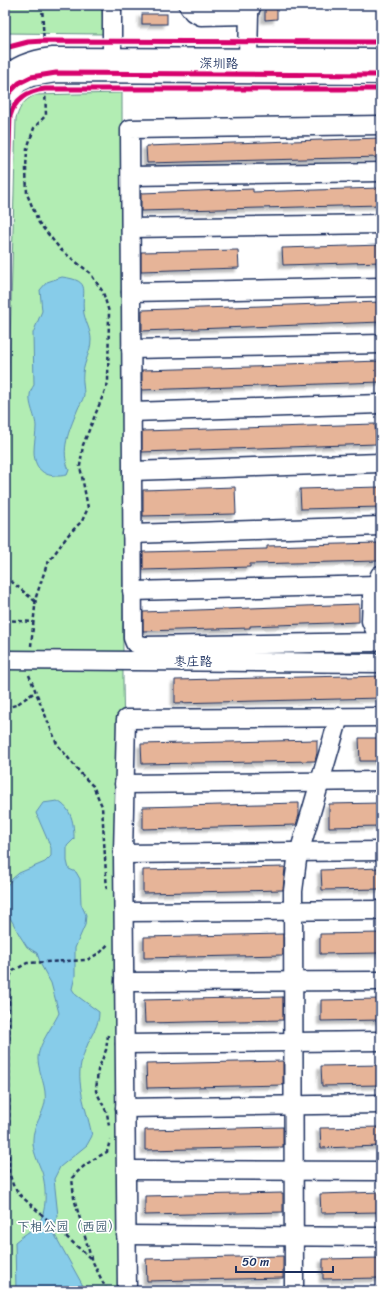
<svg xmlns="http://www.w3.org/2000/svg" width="386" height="1296" font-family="Sriracha,'LXGW WenKai TC',sans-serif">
<defs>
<filter id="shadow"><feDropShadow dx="-3.5" dy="3.5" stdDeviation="1" flood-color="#0004"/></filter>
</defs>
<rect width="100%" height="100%" fill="#fff"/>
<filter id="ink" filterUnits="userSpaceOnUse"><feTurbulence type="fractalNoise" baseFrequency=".025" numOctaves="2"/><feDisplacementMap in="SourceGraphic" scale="8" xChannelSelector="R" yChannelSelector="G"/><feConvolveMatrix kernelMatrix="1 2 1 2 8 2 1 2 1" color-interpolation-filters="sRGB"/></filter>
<g filter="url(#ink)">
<g fill="#b2edb3" stroke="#668e88">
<path d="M5 5H102L103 34 5 33Z"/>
<path d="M122 93 123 680 133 1291H5V530L16 118C21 105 23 101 35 95Z"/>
</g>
<g fill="#87cce9" stroke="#5c8db1">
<path d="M62 277C94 281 80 291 84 314 86 323 91 331 91 340 91 351 84 362 83 373 82 380 84 388 84 395 83 401 79 405 77 411 69 431 60 450 69 470L67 475C48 479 34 472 34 451 34 443 36 435 36 426 35 412 24 399 34 385L33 333 42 311 40 290 47 282Z"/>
<path d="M57 801C72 808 74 824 74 839L67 846V861L69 869 76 872 80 879 81 904 86 915 85 925 75 948V976L72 989 76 995 99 1012C99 1027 92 1032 87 1046 84 1051 83 1058 81 1063 76 1087 88 1113 92 1136L87 1145 60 1167 54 1179 58 1216 51 1228 82 1284 84 1291H16L15 1242C22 1236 31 1231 37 1225 48 1213 46 1186 42 1172 38 1162 32 1150 33 1139 33 1126 43 1115 45 1102 47 1087 39 1074 38 1060 37 1046 53 1026 59 1013L51 983 41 965 37 953 27 947 20 936 7 912 5 904V888L12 879 19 873 45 862 51 856V848L36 813 43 803Z"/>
</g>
<g fill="#e6b498" stroke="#1b2f5e" filter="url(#shadow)">
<path d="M265 5H277V19L265 20Z"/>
<rect x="142" y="14" width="25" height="10"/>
<path d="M380 138 381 157 147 163 146 146Z"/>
<path d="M379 188 380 205 141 211V193L253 189V192Z"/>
<path d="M381 245V262L283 265 282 248Z"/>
<path d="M238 250 239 268 141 271V252Z"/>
<path d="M381 302V322L142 331V310Z"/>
<path d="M381 361V382L142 390V370L286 366V364Z"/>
<path d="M375 424 376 444 142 452V431Z"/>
<path d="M235 487 236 514 143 516V490Z"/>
<path d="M381 487V507L301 509 300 489Z"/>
<path d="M378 543V561L250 564V567L143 570V552L267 549V546Z"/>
<path d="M359 604V622L250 626V628L143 631V612Z"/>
<path d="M348 676V677L381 676V698L175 703V680Z"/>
<path d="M359 738H381V761H360Z"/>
<path d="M317 740V753L315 761 142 764 141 744Z"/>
<path d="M299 803V815L296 825 143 829V807Z"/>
<path d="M381 803V826L329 827V804Z"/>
<path d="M285 867 283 890 143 893V870Z"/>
<path d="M381 868V889L322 890 321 870Z"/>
<path d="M381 933V953L320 954V934Z"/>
<path d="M283 934V955L144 958V937Z"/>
<path d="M283 997V1020L145 1023 144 1000Z"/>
<path d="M381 999V1020L321 1021V1000Z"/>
<path d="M283 1061V1085L147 1088 146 1064Z"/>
<path d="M381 1065V1085L322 1086 321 1066Z"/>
<path d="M283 1127V1147L145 1150V1130Z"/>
<path d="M381 1127V1146L321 1148 320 1128Z"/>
<path d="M381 1192V1212L321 1213 320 1194Z"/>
<path d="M283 1193V1212L145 1215V1196Z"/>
<path d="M283 1256V1278L147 1281 146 1259Z"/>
<path d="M381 1258V1278L323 1279V1259Z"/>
</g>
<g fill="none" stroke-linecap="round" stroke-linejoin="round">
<defs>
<g id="minor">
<path d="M188 5 193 12 201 16 249 15"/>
<path d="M248 58 249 12 252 5"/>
<path d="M112 68V5"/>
<path d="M5 77C17 64 36 59 53 57L381 58"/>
<path d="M5 97 19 83 31 77 56 73 381 75"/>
<path d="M381 125 130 129 133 638 135 643 144 646 373 642 381 634"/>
<path d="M131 176 381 172"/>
<path d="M131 228 381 224"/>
<path d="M131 292 381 287"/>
<path d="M131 349 381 344"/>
<path d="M132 412 381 404"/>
<path d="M132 471 381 463"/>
<path d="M132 534 381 526"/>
<path d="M132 591 377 585"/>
<path d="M378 637 371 621 372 596 380 575"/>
<path d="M5 660 381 663"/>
<path d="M124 784 381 781"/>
<path d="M123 854 381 851"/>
<path d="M124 912 381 910"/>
<path d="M124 982 381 981"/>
<path d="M125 1044 381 1041"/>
<path d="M125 1108 381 1104"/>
<path d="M126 1170 381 1171"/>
<path d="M126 1235 381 1237"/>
<path d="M127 1291 123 854 126 719 381 717"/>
<path d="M294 1291 293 891 297 860 339 717"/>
</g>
</defs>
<use href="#minor" stroke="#1b2f5e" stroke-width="21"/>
<g stroke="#1b2f5e" stroke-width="2.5" stroke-dasharray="4 3" stroke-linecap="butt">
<path d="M42 5 44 45"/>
<path d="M5 577 12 582 36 602"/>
<path d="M5 620 34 622"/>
<path d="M31 646 36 597 47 564 69 534 82 521 88 508 80 466 83 445 108 383 109 312 103 292 90 273 61 250 39 223 27 194 26 169 27 149 34 128 46 115 45 90"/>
<path d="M29 675 57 744 82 775 93 786 102 806 107 892"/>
<path d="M5 708 16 705 35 692"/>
<path d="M108 1035 106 1050 98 1070 96 1091 107 1113 109 1126"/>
<path d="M90 1258 20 1195 13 1185 9 1172V978L13 971 27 963 87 960 101 952 109 943"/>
<path d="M107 1291 91 1258 74 1198 72 1178C82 1166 93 1159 107 1152L110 1140"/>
</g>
<use href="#minor" stroke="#fff" stroke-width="18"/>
<defs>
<g id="cycleway">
<path d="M5 48 28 42 44 41 381 42"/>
<path d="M5 97 19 83 31 77 56 73 381 75"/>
<path d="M5 256 10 116C15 98 28 91 45 89H381"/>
</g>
</defs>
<use href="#cycleway" stroke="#fff" stroke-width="8"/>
<use href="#cycleway" stroke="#d6006c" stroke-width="5"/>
</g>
</g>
<g text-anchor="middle" stroke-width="3.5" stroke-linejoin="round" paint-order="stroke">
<g font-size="13" fill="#1b2f5e" stroke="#fff">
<text x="219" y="68">深圳路</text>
<text x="193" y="666">枣庄路</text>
</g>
<g font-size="13" fill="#415e73" stroke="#fff">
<text x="69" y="1231">下相公园（西园）</text>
</g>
</g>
<rect width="386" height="1296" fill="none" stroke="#fff" stroke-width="20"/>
<rect x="10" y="10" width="366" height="1276" fill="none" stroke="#1b2f5e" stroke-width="1.5" filter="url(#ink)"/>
<path d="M236 1266v6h97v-6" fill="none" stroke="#1b2f5e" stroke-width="2"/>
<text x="242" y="1266" font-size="12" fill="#1b2f5e" stroke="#ffffff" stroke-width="3" paint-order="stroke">50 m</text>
</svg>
